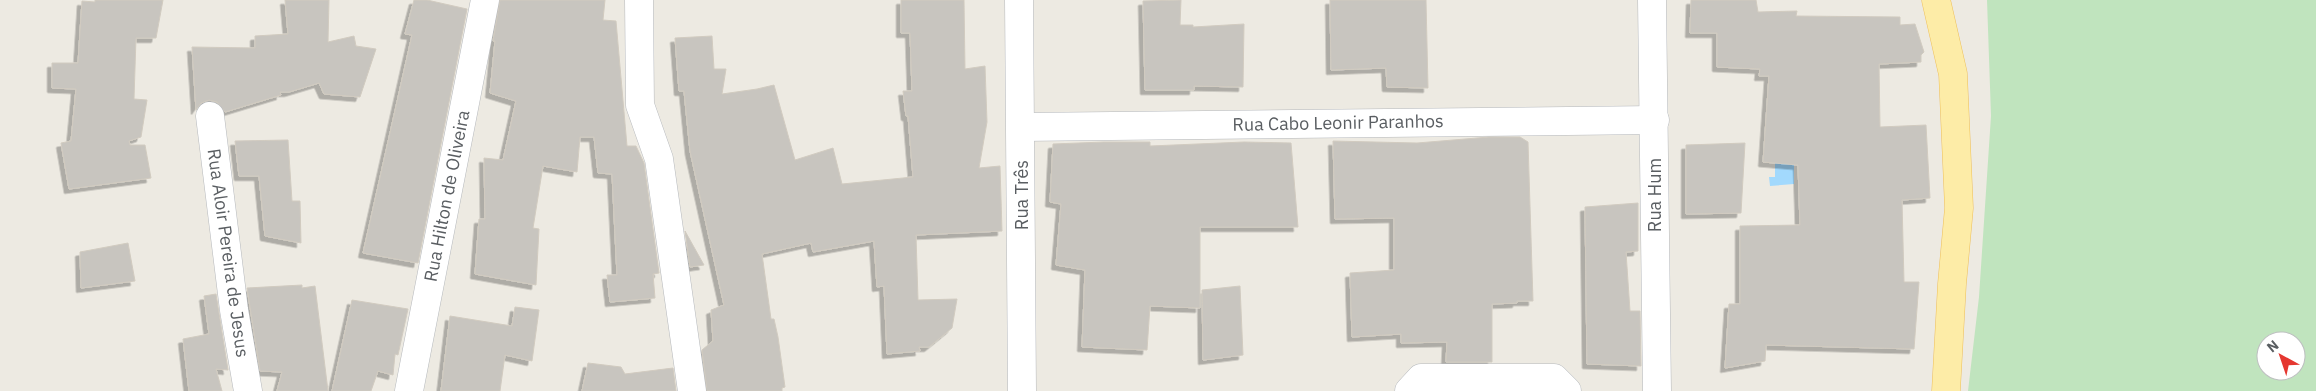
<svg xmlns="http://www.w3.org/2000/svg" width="2316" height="391" font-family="'IBM Plex Sans',sans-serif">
<defs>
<filter id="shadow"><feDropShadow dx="-4.5" dy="4.5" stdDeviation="0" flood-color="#0004"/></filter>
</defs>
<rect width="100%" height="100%" fill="#edeae2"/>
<path fill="#c0e4be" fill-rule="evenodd" d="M1987 0H2316V391H1968L1979 297 1991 116ZM2266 341H2296V371H2266Z"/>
<path fill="#a2d9fd" d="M1775 151H1794V184L1770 186 1769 177H1775Z"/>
<g fill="#c8c5bf" stroke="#d1cbc0" filter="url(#shadow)">
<path d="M95 0H163L156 38H136L134 99 147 100 141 137 129 141 130 145H145L151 178 69 189 61 143 71 141 76 89 52 88V63H78L82 1 95 2Z"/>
<path d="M285 0H329L328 42 354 36 356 46 376 49 360 97 324 94 319 83 289 92H280L281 95 225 112 217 102 209 100 201 103 196 110 192 47 255 48V36L288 34Z"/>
<path d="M414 0H427L467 9 418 263 363 253 412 35 405 34Z"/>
<path d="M500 0H605L603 20 616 21 627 146H636L644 163 659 273 653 274 655 298 610 302 607 275H617L612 174 598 173 594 137H580L577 172 543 166 533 228 539 229 536 285 475 274 479 219H485L484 158 503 160 516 101 490 93 495 41H493Z"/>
<path d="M901 0H964L965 69 985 66 987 122 979 168 1000 166 1002 231 916 235 918 300 957 299 952 328 929 347H919L920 351 887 354 884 286 877 287 874 241 813 252 811 243 762 254 771 319H774L778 337 785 387 782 388V391H707L702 350 713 341 711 310 724 305 690 151 684 91H679L675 38 712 36 714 69H726L722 94 757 89 774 85 795 160 833 148 842 184 913 177 908 116H906L903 91H912L910 33H901Z"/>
<path d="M1181 0 1180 25H1193V27L1244 24 1243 87 1194 86V90H1145L1143 1Z"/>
<path d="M1330 0H1426L1428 88 1387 87 1386 68 1331 70Z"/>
<path d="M1691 0H1756L1758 12 1797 11 1796 16 1900 17V25L1915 24 1924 52 1921 55V62L1879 64 1880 127 1926 125 1930 198 1902 200 1904 282H1919L1914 349 1766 345 1765 361 1725 368 1729 304H1740V226L1800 225 1798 165 1763 162 1769 76H1759L1760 69 1717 67V33H1690Z"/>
<path d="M1489 137H1520L1528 142 1533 301H1517V303L1492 304V362H1446L1447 342 1401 343V334L1352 337 1350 273 1394 270V218L1335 219 1333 141 1417 143Z"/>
<path d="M288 140 292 201H300L301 243 265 236 259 176H239L235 141Z"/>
<path d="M1104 142H1150V146L1244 142 1291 143 1298 227H1200V308L1150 306 1147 350 1082 347 1085 270 1056 265 1061 204 1050 202 1053 144Z"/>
<path d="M1745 143 1741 213 1686 214V145Z"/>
<path d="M1638 203V251L1626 252 1630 311H1640L1641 366 1587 364 1585 207Z"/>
<path d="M685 231 704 265 690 267Z"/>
<path d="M128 243 135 281 81 288 80 252Z"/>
<path d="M302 285V288L315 286 328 391H277L282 372 260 371 247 288Z"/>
<path d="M1240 286 1243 355 1203 360 1202 290Z"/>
<path d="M216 294 228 370 216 369 222 391H189L183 339 209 334 204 296Z"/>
<path d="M352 300 408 309 398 355 395 354 393 375 378 371 371 391H332Z"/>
<path d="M515 307 539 310 532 361 505 355 500 391H441L450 316 512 326Z"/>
<path d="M588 363 621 367 625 374 673 368 676 391H582Z"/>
</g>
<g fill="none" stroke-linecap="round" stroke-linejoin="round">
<defs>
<g id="minor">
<path d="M639 0 640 105 659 159 692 391"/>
<path d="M1019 0 1022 391"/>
<path d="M1652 0 1657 391"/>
<path d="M210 116 234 310 248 391"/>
<path d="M1021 127 1655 120"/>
<path d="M409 391 485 0"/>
<path d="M1409 391 1421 378H1554L1567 391"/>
</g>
<path id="major" d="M1936 0 1953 74 1959 208 1952 284 1946 391"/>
</defs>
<use href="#minor" stroke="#b5b8bc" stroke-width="29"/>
<use href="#major" stroke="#eebf5a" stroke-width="29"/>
<use href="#minor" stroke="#fff" stroke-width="28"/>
<use href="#major" stroke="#fdeca7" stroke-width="28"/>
</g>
<g text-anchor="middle" stroke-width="4" stroke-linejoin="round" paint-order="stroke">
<g font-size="18" fill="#5a5e62" stroke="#fff">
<text transform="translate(1338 123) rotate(-1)" y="6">Rua Cabo Leonir Paranhos</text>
<text transform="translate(1022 195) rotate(-90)" y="6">Rua Três</text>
<text transform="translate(1655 195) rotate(-90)" y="6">Rua Hum</text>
<text transform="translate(447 196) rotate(-79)" y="6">Rua Hilton de Oliveira</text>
<text transform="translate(228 253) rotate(82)" y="6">Rua Aloir Pereira de Jesus</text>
</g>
</g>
<g transform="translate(2281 356) rotate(320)"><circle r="24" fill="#ffffff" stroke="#bdbfc0"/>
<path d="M0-4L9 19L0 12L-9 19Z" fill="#e53730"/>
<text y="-8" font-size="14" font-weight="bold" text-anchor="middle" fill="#5a5e62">N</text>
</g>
</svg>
